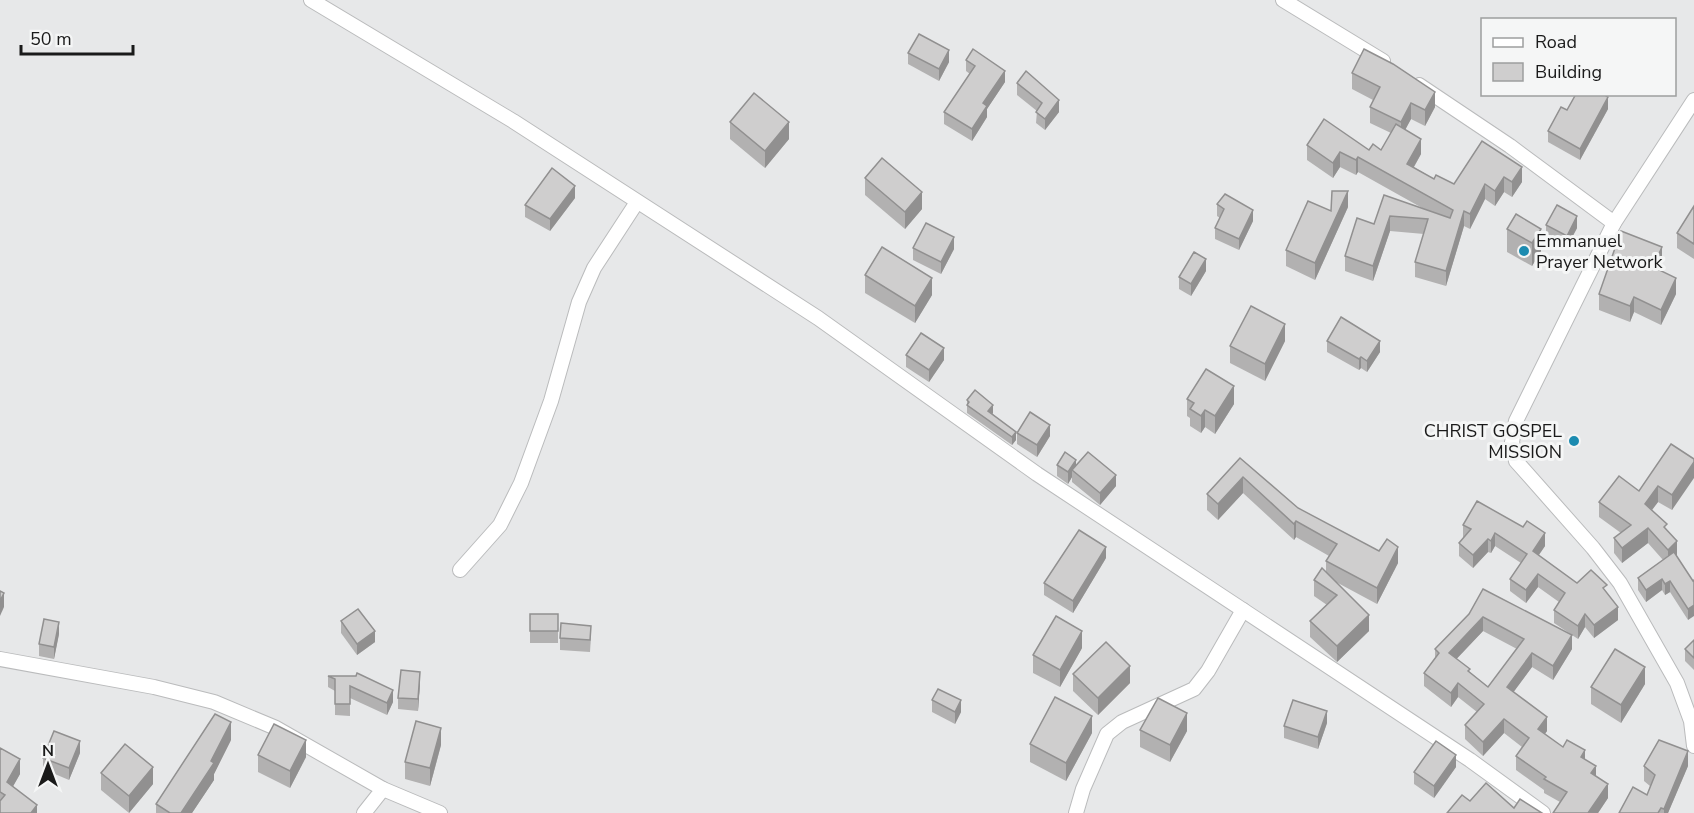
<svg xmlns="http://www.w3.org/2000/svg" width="1694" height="813" font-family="'Nunito Sans',sans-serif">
<rect width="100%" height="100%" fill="#e7e8e9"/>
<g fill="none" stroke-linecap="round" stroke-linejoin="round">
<defs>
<g id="street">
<path d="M311 0 513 121 818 318 1037 474 1470 760 1543 813"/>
<path d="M1283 0 1383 61"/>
<path d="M1419 85 1510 146 1614 223"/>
<path d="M1694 100 1614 223 1516 421 1512 442 1516 461 1593 548 1620 583 1677 683 1691 721 1694 746"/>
<path d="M460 570 500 525 521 483 551 401 579 302 594 268 637 202"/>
<path d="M0 659 154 687 214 702 276 728 383 789 364 813"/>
<path d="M383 789 440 813"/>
<path d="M1076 813 1083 789 1107 734 1122 722 1194 689 1208 671 1243 610"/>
</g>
</defs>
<use href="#street" stroke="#babbbc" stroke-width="16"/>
<use href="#street" stroke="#fff" stroke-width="14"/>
</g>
<g fill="#b2b1b1" fill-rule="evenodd">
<path d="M908 53 949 62 939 81 908 64Z"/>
<path d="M966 60 1005 82 987 109V117L972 141 944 124V112L970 74 966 71Z"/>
<path d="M1352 73 1435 107 1425 126 1411 119 1405 129 1421 154 1414 167 1434 179 1454 184 1482 141 1522 182 1512 197 1504 192 1495 206 1485 199 1470 229 1464 226 1446 286 1415 277V262L1424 234 1390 231 1373 281 1345 271V256L1374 224 1384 195 1424 209 1358 172 1356 175 1340 167 1333 178 1307 160V145L1369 150H1381L1391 133 1370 123V107L1373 100 1352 89Z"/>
<path d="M1017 83 1059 112 1045 130 1036 123 1037 111 1017 95Z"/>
<path d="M1608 109 1580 160 1548 142V131L1567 110Z"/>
<path d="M730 122 789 139 765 168 730 139Z"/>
<path d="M865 178 922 209 905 229 865 195Z"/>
<path d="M575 198 550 231 525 217V205Z"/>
<path d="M1217 204 1253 221 1239 250 1215 239V228L1220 218 1217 216Z"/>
<path d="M1694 206V259L1677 248V233Z"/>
<path d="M1348 207 1315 280 1286 266V250L1331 211Z"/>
<path d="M1516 214 1541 251 1532 266 1507 252V229Z"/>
<path d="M1546 225 1577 228 1567 247 1546 237Z"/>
<path d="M913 248 954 249 941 274 913 260Z"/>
<path d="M1662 263 1659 270 1676 294 1661 325 1634 312 1630 322 1599 310V294Z"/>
<path d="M1206 271 1191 296 1179 289V277Z"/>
<path d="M865 275 932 295 915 323 865 293Z"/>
<path d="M1285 341 1265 381 1230 363V346Z"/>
<path d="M1327 341 1380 352 1367 372 1361 368 1359 370 1327 352Z"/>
<path d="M906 355 944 360 929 382 906 367Z"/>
<path d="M1187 399 1234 404 1215 434 1205 427 1201 433 1190 426V418L1187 416Z"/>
<path d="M967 400 993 413 992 414 1016 440 1012 445 967 413Z"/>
<path d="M1017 433 1050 436 1037 457 1017 444Z"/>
<path d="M1240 458 1298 508 1398 563 1377 604 1336 582 1369 631 1337 662 1310 637V621L1327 605 1314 596V580L1326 572V561L1329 556 1296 537 1294 540 1243 493 1218 520 1207 510V494Z"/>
<path d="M1694 459 1672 510 1658 502 1652 510 1667 530 1677 557 1693 581 1688 620 1670 592 1665 595 1662 590 1646 602 1638 590V578L1663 560 1648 543 1622 563 1614 553V538L1621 533 1599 517V502L1639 491Z"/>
<path d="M1057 465 1076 466 1116 486 1100 505 1072 482V477L1068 484 1057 476Z"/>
<path d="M1463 525 1545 546 1539 555 1577 583 1607 593 1618 620 1594 638 1585 627 1578 639 1554 623V610L1559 602 1538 587 1526 603 1510 591V579L1521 563 1495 546 1491 553 1488 552 1473 568 1459 556V543L1464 538 1463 537Z"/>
<path d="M1106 558 1073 613 1044 595V583Z"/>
<path d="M1483 589 1572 649 1553 680 1532 667 1513 692 1547 731 1545 734 1563 747 1585 759 1608 798 1598 813H1553L1560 802 1544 793V790L1516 770V756L1522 747 1504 733 1483 756 1465 739V725L1477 712 1458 697 1451 707 1424 686V673L1435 658V649L1469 614ZM1483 631 1517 649 1488 687 1470 672 1456 659Z"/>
<rect x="530" y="614" width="28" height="29"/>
<path d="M341 621 375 642 357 655 341 633Z"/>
<path d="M59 634 54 659 39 656V644Z"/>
<path d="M591 637 590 652 560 650V638Z"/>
<path d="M1694 640V670L1685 661V649Z"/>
<path d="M1082 648 1060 687 1033 673V655Z"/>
<path d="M1073 674 1130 683 1098 715 1073 691Z"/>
<path d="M328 676 393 702 387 715 350 698V716L335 715V691L328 687Z"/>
<path d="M420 683 418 711 398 709V698Z"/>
<path d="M1645 684 1621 723 1591 704V687Z"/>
<path d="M932 700 961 712 955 724 932 712Z"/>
<path d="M1327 723 1318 749 1284 738V726Z"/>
<path d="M1140 730 1187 731 1170 762 1140 747Z"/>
<path d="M1092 733 1066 781 1030 762V744Z"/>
<path d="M231 740 214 774V780L192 813H156V804Z"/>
<path d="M441 745 430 786 405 779V762Z"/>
<path d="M0 748 20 774 13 786 37 813H0Z"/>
<path d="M80 753 69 780 43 769V758Z"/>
<path d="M258 755 306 757 290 788 258 772Z"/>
<path d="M1644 766H1688L1668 813H1619L1647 795 1650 786 1644 781Z"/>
<path d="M1456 767 1434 798 1414 784V772Z"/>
<path d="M101 773 153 784 129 813 101 790Z"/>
</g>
<g fill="#919090">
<path d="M949 50V62L939 81V69Z"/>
<path d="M1005 71V82L987 109V117L972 141V129L983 103Z"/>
<path d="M1435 92V107L1425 126V110Z"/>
<path d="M1608 97V109L1580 160V149Z"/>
<path d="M1059 100V112L1045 130V119Z"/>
<path d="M1411 103V119L1401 138V122Z"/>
<path d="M789 122V139L765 168V151Z"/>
<path d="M1421 139V154L1407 179V164Z"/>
<path d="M1340 152V167L1333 178V163Z"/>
<path d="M1358 157V172L1356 175V160Z"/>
<path d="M1522 167V182L1512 197V182Z"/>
<path d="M1504 177V192L1495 206V191Z"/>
<path d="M1485 184V199L1470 229V214Z"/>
<path d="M575 186V198L550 231V219Z"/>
<path d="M1348 191V207L1315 280V263Z"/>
<path d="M922 192V209L905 229V212Z"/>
<path d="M1253 210V221L1239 250V239Z"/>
<path d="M1464 211V226L1446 286V271Z"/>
<path d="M1390 216V231L1373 281V266Z"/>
<path d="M1577 216V228L1567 247V236Z"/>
<path d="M1541 229V251L1532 266V243Z"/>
<path d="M954 237V249L941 274V262Z"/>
<path d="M1662 247V263L1653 283V267Z"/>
<path d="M1206 259V271L1191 296V284Z"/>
<path d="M932 278V295L915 323V306Z"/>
<path d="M1676 278V294L1661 325V310Z"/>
<path d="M1634 297V312L1630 322V306Z"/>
<path d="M1285 324V341L1265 381V364Z"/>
<path d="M1380 341V352L1367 372V361Z"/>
<path d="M944 348V360L929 382V370Z"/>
<path d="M1361 357V368L1359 370V359Z"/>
<path d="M1234 386V404L1215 434V416Z"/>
<path d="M993 405V413L988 419V411Z"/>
<path d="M1205 410V427L1201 433V416Z"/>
<path d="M1050 425V436L1037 457V445Z"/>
<path d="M1016 432V440L1012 445V437Z"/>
<path d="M1076 460V472L1072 470V477L1068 484V472Z"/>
<path d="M1694 462V478L1672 510V495Z"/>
<path d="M1116 475V486L1100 505V493Z"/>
<path d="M1243 477V493L1218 520V504Z"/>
<path d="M1658 486V502L1645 519V504Z"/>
<path d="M1296 521V537L1294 540V524Z"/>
<path d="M1648 528V543L1622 563V548Z"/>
<path d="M1495 533V546L1491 553V541Z"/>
<path d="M1545 533V546L1533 563V551Z"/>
<path d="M1488 539V552L1473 568V555Z"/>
<path d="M1677 541V556L1668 565V550Z"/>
<path d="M1106 547V558L1073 613V601Z"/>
<path d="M1398 547V563L1377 604V588Z"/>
<path d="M1538 574V587L1526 603V590Z"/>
<path d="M1662 579V590L1646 602V590Z"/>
<path d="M1670 581V592L1665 595V584Z"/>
<path d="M4 593V607L0 616V601Z"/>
<path d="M1694 605V616L1688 620V609Z"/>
<path d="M1618 607V620L1594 638V625Z"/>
<path d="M1585 614V627L1578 639V626Z"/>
<path d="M1369 615V631L1337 662V646Z"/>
<path d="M1483 617V631L1449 667V653Z"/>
<path d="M59 622V634L54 659V647Z"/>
<path d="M375 631V642L357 655V644Z"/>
<path d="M1082 631V648L1060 687V670Z"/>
<path d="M1572 635V649L1553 680V666Z"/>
<path d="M1532 653V667L1507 701V687Z"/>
<path d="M1130 666V683L1098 715V698Z"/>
<path d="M1645 667V684L1621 723V705Z"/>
<path d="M420 672V683L418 711V699Z"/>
<path d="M1458 683V697L1451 707V693Z"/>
<path d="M393 690V702L387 715V703Z"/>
<path d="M961 700V712L955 724V712Z"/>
<path d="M1327 711V723L1318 749V737Z"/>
<path d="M1187 713V731L1170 762V745Z"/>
<path d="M1092 716V733L1066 781V763Z"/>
<path d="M1547 717V731L1538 743V729Z"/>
<path d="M1504 719V733L1483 756V742Z"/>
<path d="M231 722V740L214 774V780L192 813H181L211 761Z"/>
<path d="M441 728V745L430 786V768Z"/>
<path d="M306 740V757L290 788V771Z"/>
<path d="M80 741V753L69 780V768Z"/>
<path d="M1585 750V764L1581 757Z"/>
<path d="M1688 751V766L1668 813H1664V809Z"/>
<path d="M1456 755V767L1434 798V786Z"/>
<path d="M20 759V774L7 797V782Z"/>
<path d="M1596 766V780L1591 773Z"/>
<path d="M153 767V784L129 813V796Z"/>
<path d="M1608 784V798L1598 813H1588Z"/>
<path d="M37 805V813H31Z"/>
</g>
<g fill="#cfcece" stroke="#919090" stroke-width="1.5" fill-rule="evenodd">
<path d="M919 34 949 50 939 69 908 53Z"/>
<path d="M973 49 1005 71 983 103 987 106 972 129 944 112 975 66 966 60Z"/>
<path d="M1364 49 1393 64 1435 92 1425 110 1411 103 1401 122 1370 107 1380 87 1352 73Z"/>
<path d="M1026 71 1059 100 1045 119 1036 112 1042 103 1017 83Z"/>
<path d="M754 93 789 122 765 151 730 122Z"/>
<path d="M1576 94H1603L1608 97 1580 149 1548 131 1561 107 1567 110Z"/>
<path d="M1324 119 1369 150 1373 144 1381 150 1396 124 1421 139 1407 164 1434 179 1436 175 1454 184 1482 141 1522 167 1512 182 1504 177 1495 191 1485 184 1470 214 1464 211 1446 271 1415 262 1428 219 1390 216 1373 266 1345 256 1357 218 1374 224 1384 195 1450 218 1453 210 1358 157 1356 160 1340 152 1333 163 1307 145Z"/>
<path d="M882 158 922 192 905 212 865 178Z"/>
<path d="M552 168 575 186 550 219 525 205Z"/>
<path d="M1332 191H1348L1315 263 1286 250 1308 201 1331 211Z"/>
<path d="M1225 194 1253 210 1239 239 1215 228 1224 209 1217 204Z"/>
<path d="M1557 205 1577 216 1567 236 1546 225Z"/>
<path d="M1694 206V244L1677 233Z"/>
<path d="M1516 214 1541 229 1532 243 1507 229Z"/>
<path d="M926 223 954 237 941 262 913 248Z"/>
<path d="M1621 231 1662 247 1653 267 1676 278 1661 310 1634 297 1630 306 1599 294Z"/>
<path d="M882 247 932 278 915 306 865 275Z"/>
<path d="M1194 252 1206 259 1191 284 1179 277Z"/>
<path d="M1251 306 1285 324 1265 364 1230 346Z"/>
<path d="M1341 317 1380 341 1367 361 1361 357 1359 359 1327 341Z"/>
<path d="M921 333 944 348 929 370 906 355Z"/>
<path d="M1206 369 1234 386 1215 416 1205 410 1201 416 1190 409 1194 403 1187 399Z"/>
<path d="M975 390 993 405 988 411 1016 432 1012 437 967 405 969 402 967 400Z"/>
<path d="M1030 412 1050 425 1037 445 1017 433Z"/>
<path d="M1671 444 1694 459V462L1672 495 1658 486 1645 504 1667 524 1664 527 1677 541 1668 550 1648 528 1622 548 1614 538 1631 525 1599 502 1619 476 1639 491Z"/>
<path d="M1065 452 1076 460 1068 472 1057 465Z"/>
<path d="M1088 452 1116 475 1100 493 1072 470Z"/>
<path d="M1240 458 1298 508 1379 551 1387 539 1398 547 1377 588 1326 561 1337 544 1296 521 1294 524 1243 477 1218 504 1207 494Z"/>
<path d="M1477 501 1523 527 1527 521 1545 533 1533 551 1577 583 1591 570 1607 585 1603 588 1618 607 1594 625 1585 614 1578 626 1554 610 1565 593 1538 574 1526 590 1510 579 1527 554 1495 533 1491 541 1488 539 1473 555 1459 543 1471 529 1463 525Z"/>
<path d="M1079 530 1106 547 1073 601 1044 583Z"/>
<path d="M1674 552 1693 581 1694 580V605L1688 609 1670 581 1665 584 1662 579 1646 590 1638 578Z"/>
<path d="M1322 568 1369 615 1337 646 1310 621 1337 595 1314 580Z"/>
<path d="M1483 589 1572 635 1553 666 1532 653 1507 687 1547 717 1538 729 1563 747 1567 740 1585 750 1581 757 1596 766 1591 773 1608 784 1588 813H1553L1567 792 1544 779 1546 777 1516 756 1529 738 1504 719 1483 742 1465 725 1484 704 1458 683 1451 693 1424 673 1439 653 1435 649 1469 614ZM1483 617 1524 639 1488 687 1468 671 1470 669 1449 653Z"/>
<path d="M0 591 4 593 0 601Z"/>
<path d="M358 609 375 631 357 644 341 621Z"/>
<rect x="530" y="614" width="28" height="17"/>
<path d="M1056 616 1082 631 1060 670 1033 655Z"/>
<path d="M44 619 59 622 54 647 39 644Z"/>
<path d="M561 623 591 626 590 640 560 638Z"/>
<path d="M1694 640V658L1685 649Z"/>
<path d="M1106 642 1130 666 1098 698 1073 674Z"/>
<path d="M1615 649 1645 667 1621 705 1591 687Z"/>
<path d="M401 670 420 672 418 699 398 698Z"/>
<path d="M357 673 393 690 387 703 350 686V704H335V679L328 676H356Z"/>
<path d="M938 689 961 700 955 712 932 700Z"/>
<path d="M1055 697 1092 716 1066 763 1030 744Z"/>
<path d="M1158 698 1187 713 1170 745 1140 730Z"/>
<path d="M1293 700 1327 711 1318 737 1284 726Z"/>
<path d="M215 714 231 722 211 761 214 763 181 813H170L156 804Z"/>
<path d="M416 721 441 728 430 768 405 762Z"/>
<path d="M274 724 306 740 290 771 258 755Z"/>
<path d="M54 731 80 741 69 768 43 758Z"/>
<path d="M1659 740 1688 751 1664 809 1661 808 1658 813H1619L1633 787 1647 795 1655 775 1644 766Z"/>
<path d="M1436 741 1456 755 1434 786 1414 772Z"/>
<path d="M125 744 153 767 129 796 101 773Z"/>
<path d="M0 748 20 759 7 782 37 805 31 813H0V801L5 795 0 792Z"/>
<path d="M1486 783 1514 808 1520 799 1542 813H1447L1462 795 1470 801Z"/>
</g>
<g fill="#1c8bb0" stroke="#f5f6f6" stroke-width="2">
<circle cx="1524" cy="251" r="6"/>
<circle cx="1574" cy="441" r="6"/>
</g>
<g text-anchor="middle" stroke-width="6" stroke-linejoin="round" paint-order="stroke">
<g font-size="18" fill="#1a1a1a" stroke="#f5f6f6" text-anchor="start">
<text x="1536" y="247">Emmanuel<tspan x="1536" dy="21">Prayer Network</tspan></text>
<text x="1562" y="437" text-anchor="end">CHRIST GOSPEL<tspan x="1562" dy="21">MISSION</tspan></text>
</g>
</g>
<rect x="1481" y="18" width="195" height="78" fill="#f5f6f6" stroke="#9d9e9e" stroke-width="1.5"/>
<rect x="1493" y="38" width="30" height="9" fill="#ffffff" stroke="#9d9e9e" stroke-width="1.5"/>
<text x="1535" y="48" font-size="18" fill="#1a1a1a">Road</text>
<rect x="1493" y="63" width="30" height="18" fill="#cfcece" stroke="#9d9e9e" stroke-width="1.5"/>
<text x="1535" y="78" font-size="18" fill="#1a1a1a">Building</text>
<g transform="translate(48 765)" stroke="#f5f6f6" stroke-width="4.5" paint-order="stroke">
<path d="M0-4.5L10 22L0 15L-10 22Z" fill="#1a1a1a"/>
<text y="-9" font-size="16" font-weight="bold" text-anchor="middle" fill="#1a1a1a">N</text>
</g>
<path d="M21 45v9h112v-9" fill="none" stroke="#1a1a1a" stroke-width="3"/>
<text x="30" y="45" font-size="18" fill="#1a1a1a" stroke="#f5f6f6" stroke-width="4.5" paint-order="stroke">50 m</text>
</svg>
